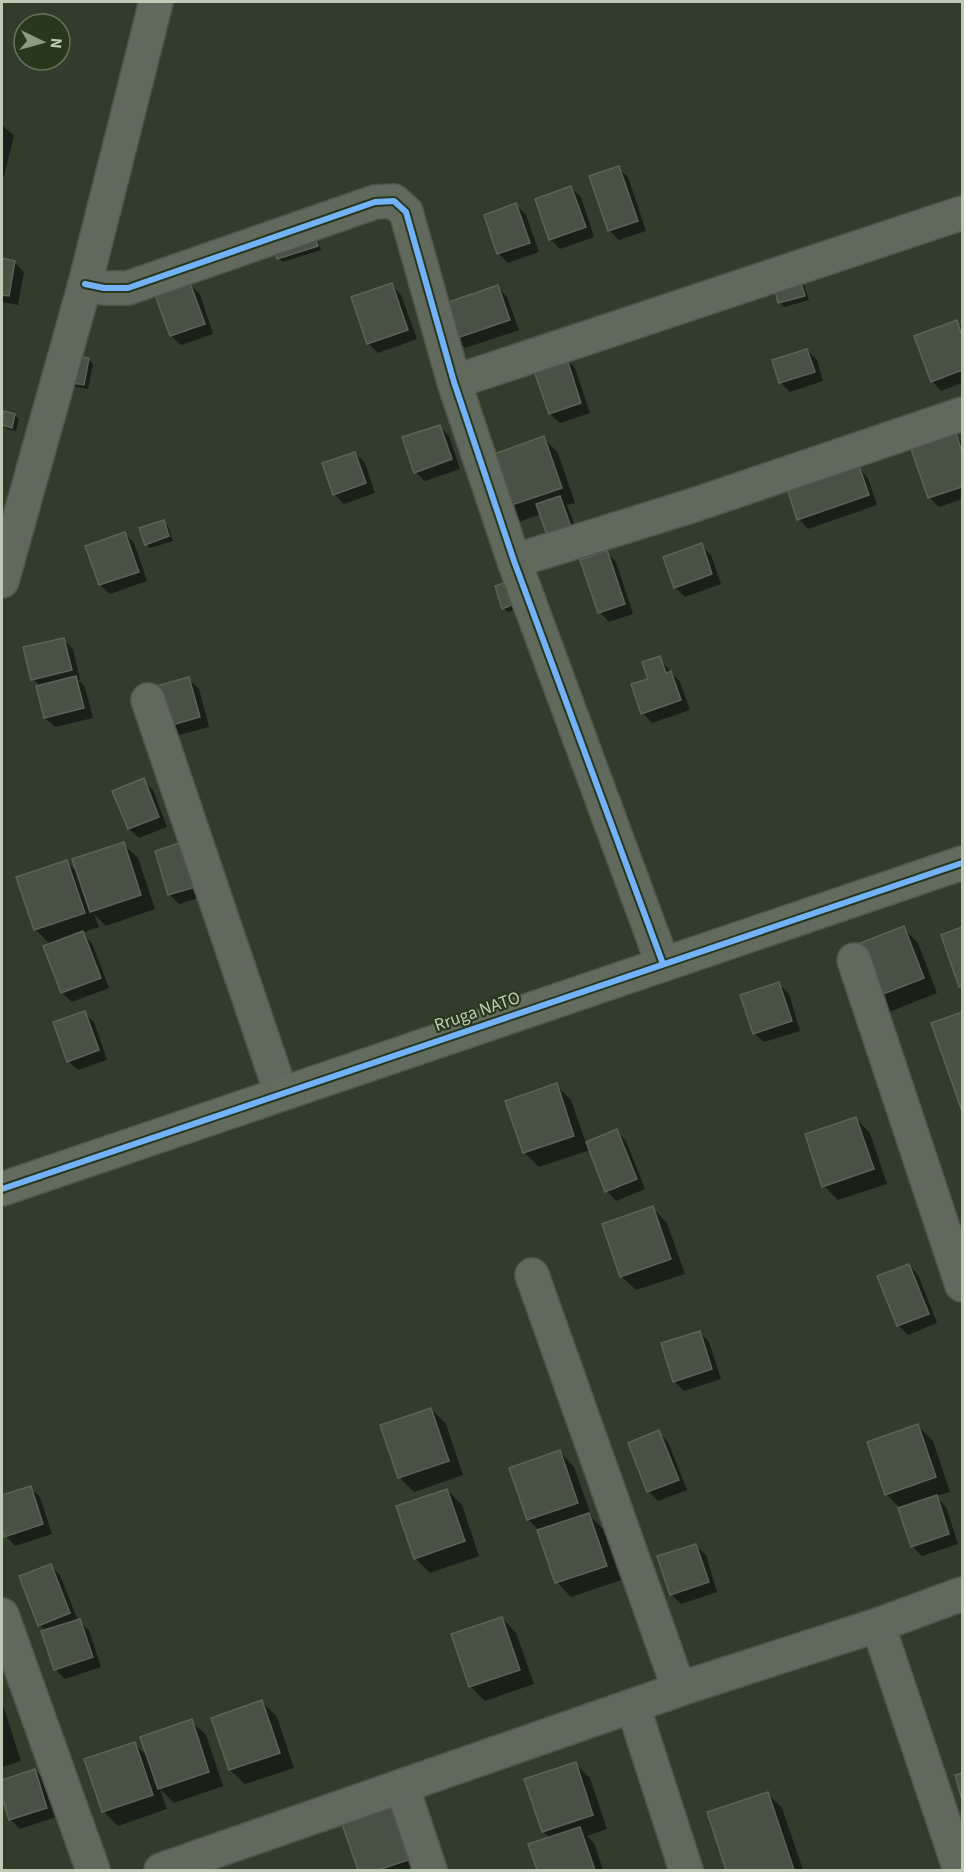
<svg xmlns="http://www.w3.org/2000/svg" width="964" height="1872" font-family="'Source Sans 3',sans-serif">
<rect width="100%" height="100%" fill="#323c2c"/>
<g fill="#0007">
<path d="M2 125 14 136 4 176H2Z"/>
<path d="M618 168 628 177 646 231 619 240 609 230Z"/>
<path d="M571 188 581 197 594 237 560 249 550 239Z"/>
<path d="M516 205 526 215 539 252 508 263 498 253Z"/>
<path d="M317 237 321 250 283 262 278 258Z"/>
<path d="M2 260 14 262 24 272 18 305 2 302Z"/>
<path d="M800 280 804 285 809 300 784 307 780 303 775 287Z"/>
<path d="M190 285 200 294 213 334 181 345 171 336Z"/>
<path d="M392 285 401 295 417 339 378 353 368 343Z"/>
<path d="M498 287 507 297 519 330 465 348 456 338Z"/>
<path d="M956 322 962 328V383L941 391 932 381Z"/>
<path d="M807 350 817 360 823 381 790 392 780 382Z"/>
<path d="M565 358 575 368 590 413 560 423 550 414 535 369Z"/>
<path d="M88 359 93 364 88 389 67 385Z"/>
<path d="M14 415 19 419 16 431 7 429 2 425Z"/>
<path d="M439 426 449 436 460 469 425 481 415 472Z"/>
<path d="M955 435 962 442V499L939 507 930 498 913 450Z"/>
<path d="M544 438 558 453 575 503 567 505 579 536 541 514 519 522 505 507Z"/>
<path d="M355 453 365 463 375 493 344 504 334 494Z"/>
<path d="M859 468 868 478 877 505 808 529 799 519Z"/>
<path d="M163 522 168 526 173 541 150 548 146 544Z"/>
<path d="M125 534 134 543 147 581 110 594 100 585Z"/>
<path d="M701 545 711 555 721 584 685 597 675 587Z"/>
<path d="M606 552 616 562 633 614 609 622 600 612Z"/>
<path d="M511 589 518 609 508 612 503 608Z"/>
<path d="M63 639 73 649 80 680H78L85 687 93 718 55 727 45 718 38 687 40 686 33 679Z"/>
<path d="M659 658 680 682 690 710 652 723 643 713 650 680Z"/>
<path d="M189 679 199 689 209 727 179 735 170 725Z"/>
<path d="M143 780 153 790 167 827 139 838 129 829Z"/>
<path d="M123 844 138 858 155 909 106 926 94 914 99 927 82 933 92 943 109 988 72 1002 62 993 45 947 51 945 35 929 67 862 79 874Z"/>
<path d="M157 852 208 895 179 904 169 894Z"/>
<path d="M903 928 918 943 937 993 889 1012 875 997Z"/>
<path d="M962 929V989L942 936Z"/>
<path d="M779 984 789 994 800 1031 764 1042 754 1033Z"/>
<path d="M84 1013 94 1022 107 1060 78 1070 68 1061Z"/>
<path d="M962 1014V1107L933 1024Z"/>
<path d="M556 1085 571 1100 586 1143 617 1131 626 1141 645 1189 616 1201 607 1191 590 1150 539 1167 524 1152Z"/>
<path d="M855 1118 870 1133 887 1184 838 1200 824 1186Z"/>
<path d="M653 1208 667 1223 685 1274 636 1290 621 1276Z"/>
<path d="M909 1265 918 1275 937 1323 908 1335 898 1325Z"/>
<path d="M699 1332 709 1342 721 1379 684 1391 674 1381Z"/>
<path d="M431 1409 446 1424 463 1475 414 1492 399 1477Z"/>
<path d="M918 1426 933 1441 950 1492 936 1496 946 1507 958 1544 922 1556 912 1546 900 1508 886 1494Z"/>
<path d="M659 1432 668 1442 687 1490 658 1501 649 1492 630 1444Z"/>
<path d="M560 1452 574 1467 592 1518 603 1529 621 1580 571 1597 557 1582 539 1531 528 1519Z"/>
<path d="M30 1487 40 1497 52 1534 15 1546 6 1536 2 1523V1497Z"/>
<path d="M447 1490 462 1505 479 1556 430 1573 415 1558Z"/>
<path d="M696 1546 706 1555 717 1592 681 1604 671 1594Z"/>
<path d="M50 1565 60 1575 78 1621 89 1630 101 1667 65 1679 55 1669 46 1631 40 1625 21 1577Z"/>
<path d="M502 1618 516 1633 534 1684 485 1701 470 1686Z"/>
<path d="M2 1702 21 1761 2 1767Z"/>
<path d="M262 1702 277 1717 294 1768 245 1784 230 1770Z"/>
<path d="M191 1721 206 1735 223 1786 174 1803 160 1789 167 1809 118 1826 103 1811 135 1744 149 1758Z"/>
<path d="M575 1764 590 1778 607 1829 587 1836 594 1843 603 1870H539L530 1845 550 1838 543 1831Z"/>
<path d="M35 1770 44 1780 56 1817 20 1829 10 1819 2 1793V1781Z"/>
<path d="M767 1793 782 1808 803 1870H728L709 1813Z"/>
<path d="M393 1808 424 1870H360L344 1825Z"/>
</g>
<g fill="#485144" stroke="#5a6354" stroke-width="1.5">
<path d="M619 166 638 221 608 231 589 176Z"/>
<path d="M571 186 586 227 549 240 535 199Z"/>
<path d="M516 203 530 243 497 254 484 215Z"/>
<path d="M313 231 318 246 277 259 273 244Z"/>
<path d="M2 258 15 261 9 296 2 295Z"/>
<path d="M800 279 805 296 778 303 774 286Z"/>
<path d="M190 283 205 324 170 336 155 295Z"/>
<path d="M392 283 408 330 367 344 351 297Z"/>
<path d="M498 285 510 320 454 339 443 304Z"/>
<path d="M957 320 962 336V370L931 382 914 336Z"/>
<path d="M807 349 815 372 779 383 772 360Z"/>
<path d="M66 354 89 358 84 385 61 381Z"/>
<path d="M566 356 581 403 549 414 533 368Z"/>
<path d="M4 411 15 414 12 428 2 425Z"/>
<path d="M440 425 452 459 414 473 402 437Z"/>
<path d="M956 433 962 452V487L928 498 911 449Z"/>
<path d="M544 436 562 488 503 508 486 457Z"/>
<path d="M355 452 366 483 333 495 322 463Z"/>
<path d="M859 466 869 495 797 520 788 491Z"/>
<path d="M560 496 571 527 547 535 536 504Z"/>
<path d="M164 520 169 536 145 545 139 528Z"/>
<path d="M125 532 139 572 99 585 85 546Z"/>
<path d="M702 543 712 574 674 588 663 557Z"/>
<path d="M607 550 625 604 598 613 580 560Z"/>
<path d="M507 582 514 604 502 609 495 586Z"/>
<path d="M64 638 72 670 31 680 23 647Z"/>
<path d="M660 656 666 673 671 671 681 700 641 714 631 684 648 679 642 662Z"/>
<path d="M76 676 84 708 44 718 36 686Z"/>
<path d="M189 677 200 717 168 726 157 686Z"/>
<path d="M144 778 159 817 128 829 112 791Z"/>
<path d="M186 841 199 886 168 895 155 851Z"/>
<path d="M124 842 141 895 90 912 72 859Z"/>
<path d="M67 860 85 913 34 930 16 877Z"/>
<path d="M904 926 924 978 873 998 853 946Z"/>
<path d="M962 927V986L959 987 941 935Z"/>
<path d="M83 931 101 978 61 993 43 946Z"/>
<path d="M779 982 792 1021 753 1034 740 995Z"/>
<path d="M85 1011 99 1050 67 1062 53 1022Z"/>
<path d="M962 1012V1111L931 1023Z"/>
<path d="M557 1083 574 1136 523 1153 505 1101Z"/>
<path d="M856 1117 874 1169 822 1187 805 1134Z"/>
<path d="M617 1129 637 1179 605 1192 586 1142Z"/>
<path d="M653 1206 671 1259 620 1277 602 1224Z"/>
<path d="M909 1264 929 1314 897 1326 877 1276Z"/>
<path d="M700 1331 712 1369 673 1382 661 1343Z"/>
<path d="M431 1408 449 1461 398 1478 380 1425Z"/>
<path d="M918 1424 936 1477 885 1495 867 1442Z"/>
<path d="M659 1430 679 1480 647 1492 628 1443Z"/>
<path d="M560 1450 578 1503 527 1520 509 1468Z"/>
<path d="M31 1486 43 1524 4 1537 2 1528V1495Z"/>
<path d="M447 1489 465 1541 414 1559 396 1506Z"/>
<path d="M937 1495 949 1534 911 1547 898 1508Z"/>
<path d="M589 1513 607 1566 555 1583 537 1530Z"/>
<path d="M696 1544 709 1582 670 1595 657 1556Z"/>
<path d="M51 1564 70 1613 38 1626 19 1576Z"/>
<path d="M502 1617 520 1670 469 1687 451 1634Z"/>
<path d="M80 1619 93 1657 54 1670 41 1631Z"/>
<path d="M262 1700 280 1753 229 1770 211 1718Z"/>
<path d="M192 1719 209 1772 158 1789 140 1737Z"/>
<path d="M135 1742 153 1795 102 1812 84 1759Z"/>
<path d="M576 1762 593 1815 542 1832 524 1779Z"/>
<path d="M35 1769 47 1808 9 1820 2 1798V1780Z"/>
<path d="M962 1773V1800L955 1775Z"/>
<path d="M768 1792 794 1870H726L707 1812Z"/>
<path d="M394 1806 411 1859 378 1870H358L342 1824Z"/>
<path d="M580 1827 595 1870H537L528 1844Z"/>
</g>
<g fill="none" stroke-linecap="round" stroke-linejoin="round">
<defs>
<g id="minor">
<path d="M85 284 104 288H128L375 202 394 201 406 212 454 382 514 561 663 964"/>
<path d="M454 382 962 213"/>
<path d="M514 561 694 505 962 414"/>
<path d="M2 581 85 284 156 2"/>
<path d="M148 700 281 1093"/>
<path d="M854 960 962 1285"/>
<path d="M532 1275 679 1689"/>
<path d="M2 1615 93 1870"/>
<path d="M878 1625 960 1870"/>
<path d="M633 1706 686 1870"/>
<path d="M402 1786 430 1870"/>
<path d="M161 1870 692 1685 878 1625 962 1594"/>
</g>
<path id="major" d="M2 1189 962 863"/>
</defs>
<use href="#minor" stroke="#4f564b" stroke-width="36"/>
<use href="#major" stroke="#4f594a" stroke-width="36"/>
<use href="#minor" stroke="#61695d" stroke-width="33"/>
<use href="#major" stroke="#636b5f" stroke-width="33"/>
<defs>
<g id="cycleway">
<path d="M85 284 104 288H128L375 202 394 201 406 212 454 382 514 561 663 964"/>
<path d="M2 1189 962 863"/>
</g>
</defs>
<use href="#cycleway" stroke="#28381e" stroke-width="10"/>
<use href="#cycleway" stroke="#73b2f8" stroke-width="6"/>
</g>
<g text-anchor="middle" stroke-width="4.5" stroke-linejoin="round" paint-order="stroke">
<g font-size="18" fill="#beccb7" stroke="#28381e">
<text transform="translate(477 1011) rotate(-19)" y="6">Rruga NATO</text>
</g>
</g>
<rect width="964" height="1872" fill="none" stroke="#beccb7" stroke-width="6"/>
<g transform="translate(42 42) rotate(95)"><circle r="28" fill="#28381e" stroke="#64735b" stroke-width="1.5"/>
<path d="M0-4.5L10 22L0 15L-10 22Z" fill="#8d9a86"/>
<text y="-9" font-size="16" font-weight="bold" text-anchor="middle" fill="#beccb7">N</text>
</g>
</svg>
